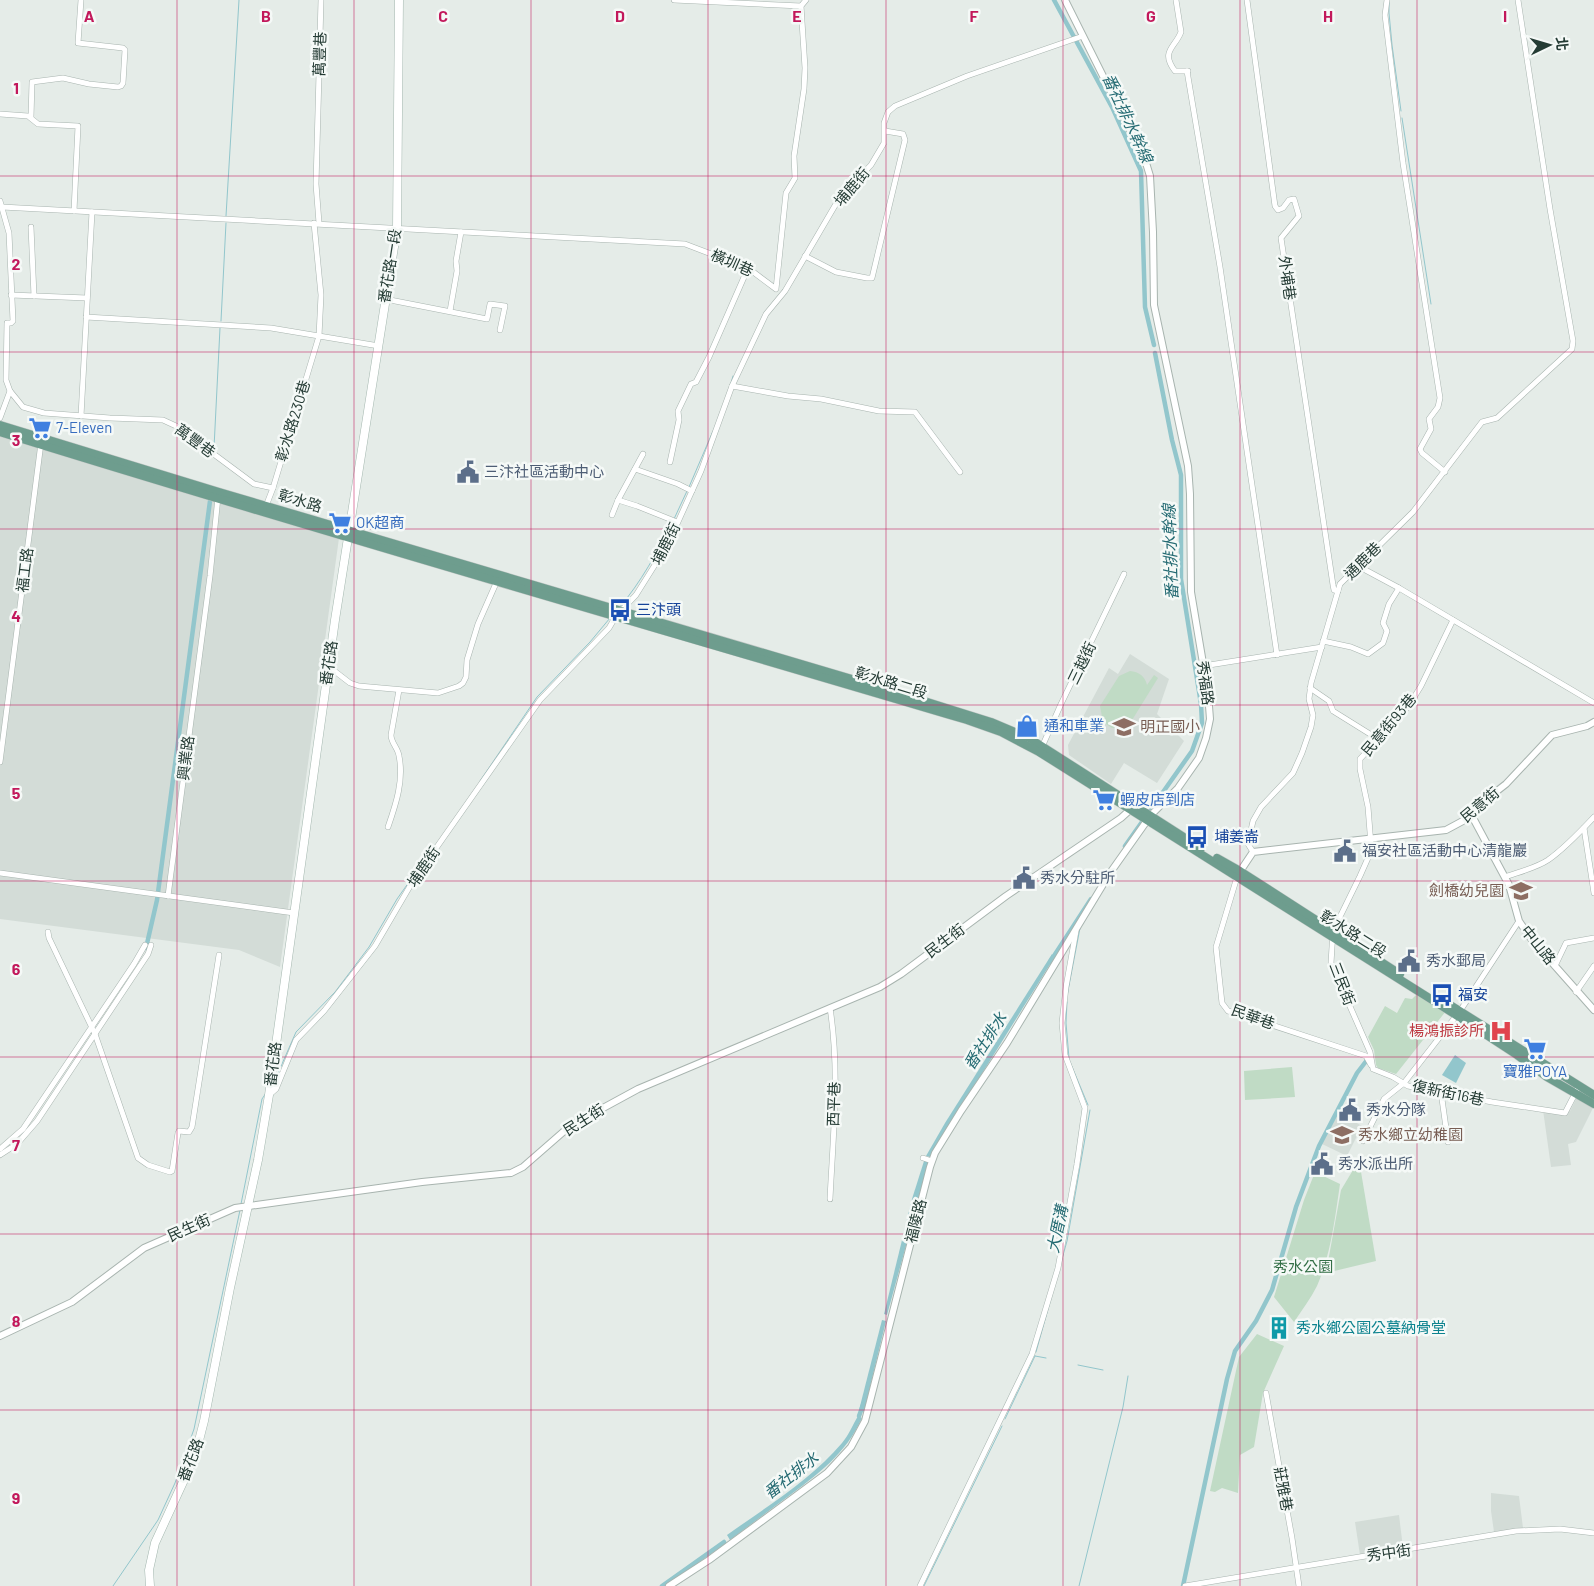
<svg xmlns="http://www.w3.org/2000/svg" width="1594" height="1586" font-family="Barlow,'Noto Sans TC',sans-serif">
<rect width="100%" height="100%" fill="#e5ece8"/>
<g fill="#d3dcd7">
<path d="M0 435 339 538 280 967 239 950 0 919Z"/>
<path d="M1130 654 1169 679 1157 714 1184 741 1157 783 1124 763 1111 784 1069 755 1068 745 1109 668 1118 674Z"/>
<path d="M1578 1095 1594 1106 1576 1142 1568 1144 1571 1165 1551 1167 1543 1110 1570 1111Z"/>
<path d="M1338 1112 1362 1126 1347 1156 1322 1144Z"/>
<path d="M1491 1493 1519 1496 1523 1528 1494 1532 1491 1511Z"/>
<path d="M1399 1515 1403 1548 1360 1555 1355 1522Z"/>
</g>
<g fill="#c0dbc5">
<path d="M1130 671C1139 672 1145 676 1147 685L1154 675 1158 678 1121 738 1116 735 1121 727 1112 728 1103 722 1100 706 1119 676Z"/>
<path d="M1418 993 1446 1011 1396 1074 1378 1068 1376 1065 1374 1050 1368 1037 1385 1006 1397 1013 1405 998 1412 999Z"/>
<path d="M1292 1067 1295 1097 1245 1100 1244 1071Z"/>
<path d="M1359 1160 1376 1261 1326 1273 1341 1190Z"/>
<path d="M1315 1172 1340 1184C1335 1218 1331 1254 1317 1286 1311 1298 1302 1310 1294 1322L1274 1297 1304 1200Z"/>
<path d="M1257 1334 1284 1346 1263 1393 1254 1447 1240 1455 1238 1493 1222 1488 1215 1492 1210 1491 1239 1357Z"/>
</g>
<g fill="#92c6cc">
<path d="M1052 954 1054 958 930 1157 926 1156 945 1123Z"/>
<path d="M1455 1055 1466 1063 1456 1083 1442 1075Z"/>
<path d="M924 1161 929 1162 887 1315 884 1314 912 1199Z"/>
<path d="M882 1320 886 1321 864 1412 859 1410Z"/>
<path d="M858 1416 862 1418C846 1454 817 1475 786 1498 767 1512 749 1526 730 1540L727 1535C766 1507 811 1480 842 1443 849 1435 853 1424 858 1416Z"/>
</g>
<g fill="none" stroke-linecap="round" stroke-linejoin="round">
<g stroke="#92c6cc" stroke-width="1">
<path d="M1389 2V13L1392 45 1401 111"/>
<path d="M1402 118 1431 304"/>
<path d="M226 216 239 0"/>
<path d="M221 321 226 223"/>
<path d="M731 383 733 376"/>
<path d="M214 448 220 328"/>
<path d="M689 487 713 431"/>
<path d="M674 519 687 491"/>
<path d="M619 608C641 582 657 553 672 522"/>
<path d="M480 781 537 697 590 642 610 618"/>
<path d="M1079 917V918"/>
<path d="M1067 996 1080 928"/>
<path d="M1067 1002 1066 1023 1069 1058"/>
<path d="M1070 1062 1088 1105"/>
<path d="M275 1080 296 1032 335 992 369 947 397 899 435 845"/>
<path d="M23 1133 29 1124"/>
<path d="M241 1204 262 1099 266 1093"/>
<path d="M1036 1352 1067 1241 1090 1110"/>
<path d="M1035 1356 1046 1358"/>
<path d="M1078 1365 1103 1370"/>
<path d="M1005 1419 1035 1356"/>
<path d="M113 1586 158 1520 175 1483 194 1429 240 1210"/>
<path d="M924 1586 1002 1426"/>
<path d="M1079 1586 1123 1407 1128 1376"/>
</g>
<g stroke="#92c6cc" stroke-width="4.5">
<path d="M1054 0 1113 109 1141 171 1145 307 1154 345"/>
<path d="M1125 846 1192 751 1202 723 1201 704 1181 579V475L1172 440 1155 353"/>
<path d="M146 948 157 900 210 501"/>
<path d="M1050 962 1091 899"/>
<path d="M859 1416 863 1405"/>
<path d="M662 1586 724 1542"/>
<path d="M1183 1586 1227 1379 1235 1351 1256 1321 1272 1290 1296 1207 1319 1146 1357 1073 1367 1060"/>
</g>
<defs>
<g id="minor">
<path d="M674 0 801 6"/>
<path d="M1176 0 1181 32C1175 48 1160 51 1175 71H1188"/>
<path d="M1247 0 1275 206 1278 210 1283 208 1289 200 1294 199 1299 216 1281 238 1333 585 1334 590 1338 591"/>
<path d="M1387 0 1385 15 1403 163 1440 398 1438 407 1429 419 1431 429 1420 449 1422 453 1445 472"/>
<path d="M1187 71 1220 267 1277 655"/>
<path d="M0 114 28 116 38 124 78 126 74 211"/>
<path d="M31 117 32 82 63 78 89 84 118 87 121 86 123 83 125 50 123 48 78 43 81 0"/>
<path d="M0 201 9 233 13 321 11 323H7L6 380 10 391 23 407 44 413 110 418 163 420 176 426 254 484 273 488"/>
<path d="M2 207 685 244 748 268 776 289 786 193 795 178 794 156 804 89 805 68 801 6 806 0"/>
<path d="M319 223 316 184 321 0"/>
<path d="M31 227 34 296"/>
<path d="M805 256 836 272 867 278H872L905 140 903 134 885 131"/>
<path d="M11 295 87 298"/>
<path d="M385 299 487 319 490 304 505 306 500 330"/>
<path d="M450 311 457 271 456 261 461 232"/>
<path d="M86 317 271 328 319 336 321 295 314 223"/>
<path d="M732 386 788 396 821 399 879 411 915 412 960 472"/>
<path d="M81 416 92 212"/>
<path d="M0 418 10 391"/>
<path d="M670 462 679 420 678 411 691 384 696 382 709 357 748 268"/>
<path d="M635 469 678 484 692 491"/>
<path d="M618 500 637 506 677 522"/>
<path d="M266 506 273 488 319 336 379 346"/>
<path d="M612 515 618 500 643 454"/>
<path d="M1358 566 1399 588 1594 703"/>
<path d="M1453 620 1421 686 1408 707 1360 759V769L1368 807 1371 845 1368 858 1360 876 1333 931 1331 963 1370 1052 1373 1069 1393 1077 1408 1086 1492 1102 1565 1113 1579 1086"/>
<path d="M1323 641 1351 647 1368 654 1383 643 1387 631 1383 623 1389 604 1399 588"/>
<path d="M328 666 350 683 359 686 438 693 459 686 463 683 466 677 467 660 478 624 497 581"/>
<path d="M1203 666 1322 647"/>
<path d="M1310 688 1329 701 1333 711 1378 739"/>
<path d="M1042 747 1061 704 1124 574"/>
<path d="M0 762 41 443"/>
<path d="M388 827C396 804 404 780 399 756 398 748 391 743 391 735L399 690"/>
<path d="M1584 828 1594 893"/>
<path d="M1253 852 1248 844 1253 821 1261 807 1293 773 1302 753 1311 727 1313 715 1309 699 1311 683 1340 584 1413 512 1482 422 1497 418 1572 349 1573 341 1550 209 1518 0"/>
<path d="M0 873 294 913"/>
<path d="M1237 877 1216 947 1222 1003 1228 1011 1235 1013 1366 1056 1371 1065"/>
<path d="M1505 877C1519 872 1536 868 1548 860 1565 848 1580 832 1594 817"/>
<path d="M168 896 210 576 218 497"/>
<path d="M48 932 49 938 95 1034 138 1158 148 1165 170 1172 172 1171 178 1133 179 1131 189 1132 192 1127 219 955"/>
<path d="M1555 966 1566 943 1594 938"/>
<path d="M1576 992 1594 966"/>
<path d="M830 1008C840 1071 833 1136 830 1199"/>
<path d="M1441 1092 1448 1142"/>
<path d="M269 1095 276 1089 296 1040 324 1011 375 946 413 881 540 700 609 628 616 616 636 595 668 544 701 471 732 386 766 314 785 291 840 197 871 165 884 143V123L888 112 895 106 967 76 1083 36"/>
<path d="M1363 1141 1384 1099 1404 1083 1460 1011 1519 921"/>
<path d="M0 1149 23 1129 134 964 145 945"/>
<path d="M0 1155 17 1144 37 1121 148 954 151 945"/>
<path d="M923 1158 932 1161"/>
<path d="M1266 1393 1292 1538 1299 1586"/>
<path d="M920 1586 1032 1354 1058 1268 1077 1164 1085 1108 1065 1055 1062 1023 1066 987 1076 931"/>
<path d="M1185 1586 1516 1531 1560 1529 1594 1533"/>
</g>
<g id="tertiary">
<path d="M1472 816 1509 885 1519 921 1532 940 1594 1010"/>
<path d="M1239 873 1253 852 1446 830 1472 816 1488 798 1506 784 1552 735 1587 726 1594 722"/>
<path d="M0 1336 72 1302 144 1248 235 1208 422 1182 511 1173 523 1167 570 1126 638 1089 880 987 901 974 1006 896 1121 818 1132 808"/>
<path d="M669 1586 709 1560 827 1473 851 1447 865 1421 930 1167 935 1153 961 1111 1007 1043 1110 873 1151 815 1178 788 1199 758 1206 738 1210 719 1208 693 1191 592 1190 494 1188 466 1154 305 1153 232 1150 176 1146 163 1139 148 1065 0"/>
</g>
<path id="secondary" d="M150 1586 149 1570 155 1543 195 1456 204 1421 230 1288 258 1160 269 1095 335 620 397 228 399 0"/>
<g id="primary">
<path d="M0 425 219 492 889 690 991 722 1029 738 1201 848"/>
<path d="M0 432C321 532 644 624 967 720L1001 732 1039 752 1456 1015 1517 1055 1547 1077 1594 1104"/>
<path d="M1217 858 1240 871 1400 974"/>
<path d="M1450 1005 1594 1095"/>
</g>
</defs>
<use href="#minor" stroke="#a8b4af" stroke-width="6"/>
<use href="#tertiary" stroke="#a8b4af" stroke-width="8"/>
<use href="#secondary" stroke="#a4b7af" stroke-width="9"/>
<use href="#primary" stroke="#c2c8c6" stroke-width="9"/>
<use href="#minor" stroke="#fff" stroke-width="5"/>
<use href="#tertiary" stroke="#fff" stroke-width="6"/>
<use href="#secondary" stroke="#fff" stroke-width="8"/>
<use href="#primary" stroke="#6e9d8e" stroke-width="8"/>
</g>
<path fill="none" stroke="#c2185b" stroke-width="1" stroke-opacity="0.55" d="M177 0V1586M354 0V1586M531 0V1586M708 0V1586M886 0V1586M1063 0V1586M1240 0V1586M1417 0V1586M0 176H1594M0 352H1594M0 529H1594M0 705H1594M0 881H1594M0 1057H1594M0 1234H1594M0 1410H1594"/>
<defs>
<symbol id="supermarket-bare" viewBox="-9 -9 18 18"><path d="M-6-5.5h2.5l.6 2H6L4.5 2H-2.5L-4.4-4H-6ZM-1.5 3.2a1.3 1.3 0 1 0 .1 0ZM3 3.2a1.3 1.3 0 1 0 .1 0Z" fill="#3f7fe0" stroke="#f5f9f7" stroke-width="2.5" paint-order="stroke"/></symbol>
<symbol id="civic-bare" viewBox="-9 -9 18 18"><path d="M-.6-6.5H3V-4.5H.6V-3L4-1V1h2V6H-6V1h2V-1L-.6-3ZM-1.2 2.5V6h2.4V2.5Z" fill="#5c6f8a" stroke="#f5f9f7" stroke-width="2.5" paint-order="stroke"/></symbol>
<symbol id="bus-bare" viewBox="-9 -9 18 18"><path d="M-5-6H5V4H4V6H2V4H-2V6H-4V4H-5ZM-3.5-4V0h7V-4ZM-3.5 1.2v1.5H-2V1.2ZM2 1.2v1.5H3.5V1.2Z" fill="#1a4fb4" stroke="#f5f9f7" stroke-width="2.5" paint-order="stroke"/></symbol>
<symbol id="shop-bare" viewBox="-9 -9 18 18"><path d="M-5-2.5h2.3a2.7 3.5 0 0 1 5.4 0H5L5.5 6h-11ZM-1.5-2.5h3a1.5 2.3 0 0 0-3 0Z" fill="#3f7fe0" stroke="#f5f9f7" stroke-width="2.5" paint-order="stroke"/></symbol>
<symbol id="school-bare" viewBox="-9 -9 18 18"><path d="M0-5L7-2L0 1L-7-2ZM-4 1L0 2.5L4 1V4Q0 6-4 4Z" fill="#8d6e63" stroke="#f5f9f7" stroke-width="2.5" paint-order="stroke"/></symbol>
<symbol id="hospital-bare" viewBox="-9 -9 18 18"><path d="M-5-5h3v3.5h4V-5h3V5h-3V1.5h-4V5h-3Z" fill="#e0444e" stroke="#f5f9f7" stroke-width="2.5" paint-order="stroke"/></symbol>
<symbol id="building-bare" viewBox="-9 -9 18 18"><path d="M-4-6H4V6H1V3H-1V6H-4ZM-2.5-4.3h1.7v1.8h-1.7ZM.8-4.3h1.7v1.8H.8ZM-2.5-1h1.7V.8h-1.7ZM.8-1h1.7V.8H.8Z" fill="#0f9aa8" stroke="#f5f9f7" stroke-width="2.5" paint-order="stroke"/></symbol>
</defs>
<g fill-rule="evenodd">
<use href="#supermarket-bare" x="24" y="412" width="32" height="32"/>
<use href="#civic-bare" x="452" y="456" width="32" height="32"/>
<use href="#supermarket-bare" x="324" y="507" width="32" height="32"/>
<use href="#bus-bare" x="604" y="594" width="32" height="32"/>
<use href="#shop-bare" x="1011" y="710" width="32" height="32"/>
<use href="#school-bare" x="1108" y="711" width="32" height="32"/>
<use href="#supermarket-bare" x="1088" y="784" width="32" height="32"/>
<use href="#bus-bare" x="1181" y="821" width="32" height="32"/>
<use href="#civic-bare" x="1329" y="835" width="32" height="32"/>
<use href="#civic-bare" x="1008" y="862" width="32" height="32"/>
<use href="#school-bare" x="1505" y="875" width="32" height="32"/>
<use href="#civic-bare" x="1393" y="945" width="32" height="32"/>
<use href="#bus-bare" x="1426" y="979" width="32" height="32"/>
<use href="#hospital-bare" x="1485" y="1015" width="32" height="32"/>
<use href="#supermarket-bare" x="1519" y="1033" width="32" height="32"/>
<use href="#civic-bare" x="1334" y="1094" width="32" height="32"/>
<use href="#school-bare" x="1326" y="1119" width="32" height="32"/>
<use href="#civic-bare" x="1306" y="1148" width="32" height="32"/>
<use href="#building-bare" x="1263" y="1312" width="32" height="32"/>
</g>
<g text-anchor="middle" stroke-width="5" stroke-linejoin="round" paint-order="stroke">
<g font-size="15" fill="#253c35" stroke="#f5f9f7">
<text transform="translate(320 54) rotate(-88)" y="5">萬豐巷</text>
<text transform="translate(852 187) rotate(-50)" y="5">埔鹿街</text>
<text transform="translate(732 263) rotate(24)" y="5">橫圳巷</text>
<text transform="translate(390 266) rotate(-81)" y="5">番花路一段</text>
<text transform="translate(1287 278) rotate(82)" y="5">外埔巷</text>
<text transform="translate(293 421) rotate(-73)" y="5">彰水路230巷</text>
<text transform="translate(195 441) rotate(36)" y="5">萬豐巷</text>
<text transform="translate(300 501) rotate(17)" y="5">彰水路</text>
<text transform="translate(666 544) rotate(-63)" y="5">埔鹿街</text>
<text transform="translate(1363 561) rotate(-45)" y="5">通鹿巷</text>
<text transform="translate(25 570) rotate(-83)" y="5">福工路</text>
<text transform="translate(329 663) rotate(-82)" y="5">番花路</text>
<text transform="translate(1082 663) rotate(-64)" y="5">三越街</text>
<text transform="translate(891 683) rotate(17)" y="5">彰水路二段</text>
<text transform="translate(1205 683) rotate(82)" y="5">秀福路</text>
<text transform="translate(1389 725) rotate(-50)" y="5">民意街93巷</text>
<text transform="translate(186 758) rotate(-83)" y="5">興業路</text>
<text transform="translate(1480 805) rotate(-40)" y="5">民意街</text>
<text transform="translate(424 867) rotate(-56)" y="5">埔鹿街</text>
<text transform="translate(1353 934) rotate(32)" y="5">彰水路二段</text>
<text transform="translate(945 941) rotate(-37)" y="5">民生街</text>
<text transform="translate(1538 945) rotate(51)" y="5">中山路</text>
<text transform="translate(1342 984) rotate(69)" y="5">三民街</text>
<text transform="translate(1253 1017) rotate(20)" y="5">民華巷</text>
<text transform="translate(273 1064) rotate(-83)" y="5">番花路</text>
<text transform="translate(1448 1093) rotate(12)" y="5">復新街16巷</text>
<text transform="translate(834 1104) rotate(-88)" y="5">西平巷</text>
<text transform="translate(584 1120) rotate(-32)" y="5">民生街</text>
<text transform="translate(916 1221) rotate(-76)" y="5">福陵路</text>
<text transform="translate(189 1228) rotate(-24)" y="5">民生街</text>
<text transform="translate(191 1460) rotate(-69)" y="5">番花路</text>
<text transform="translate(1283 1489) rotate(80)" y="5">莊雅巷</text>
<text transform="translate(1389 1553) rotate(-8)" y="5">秀中街</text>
</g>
<g font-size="15" fill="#366cbe" stroke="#f5f9f7" text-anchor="start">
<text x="56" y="433">7-Eleven</text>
<text x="356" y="528">OK超商</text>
<text x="1044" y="731">通和車業</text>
<text x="1120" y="805">蝦皮店到店</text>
<text x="1535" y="1077" text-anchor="middle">寶雅POYA</text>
</g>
<g font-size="15" fill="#4e5e75" stroke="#f5f9f7" text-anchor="start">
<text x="484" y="477">三汴社區活動中心</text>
<text x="1362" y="856">福安社區活動中心清龍巖</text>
<text x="1040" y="883">秀水分駐所</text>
<text x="1426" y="966">秀水郵局</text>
<text x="1366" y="1115">秀水分隊</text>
<text x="1338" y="1169">秀水派出所</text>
</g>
<g font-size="15" fill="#164399" stroke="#f5f9f7" text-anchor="start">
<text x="636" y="615">三汴頭</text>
<text x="1214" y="842">埔姜崙</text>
<text x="1458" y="1000">福安</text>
</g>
<g font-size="15" fill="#785e54" stroke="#f5f9f7" text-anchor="start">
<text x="1140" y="732">明正國小</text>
<text x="1504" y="896" text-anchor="end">劍橋幼兒園</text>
<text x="1358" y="1140">秀水鄉立幼稚園</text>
</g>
<g font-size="15" fill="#be3a42" stroke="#f5f9f7" text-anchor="end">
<text x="1484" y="1036">楊鴻振診所</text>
</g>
<g font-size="15" fill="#346f47" stroke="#f5f9f7">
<text x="1303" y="1272">秀水公園</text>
</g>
<g font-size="15" fill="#0d838f" stroke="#f5f9f7" text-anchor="start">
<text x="1296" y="1333">秀水鄉公園公墓納骨堂</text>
</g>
<g font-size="16" font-style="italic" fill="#256b73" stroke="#f5f9f7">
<text transform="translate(1128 118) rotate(65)" y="6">番社排水幹線</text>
<text transform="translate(1170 552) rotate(-92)" y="6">番社排水幹線</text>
<text transform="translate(985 1041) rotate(-57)" y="6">番社排水</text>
<text transform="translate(1057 1229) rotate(-78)" y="6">大厝溝</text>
<text transform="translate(791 1475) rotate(-38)" y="6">番社排水</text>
</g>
</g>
<g font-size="16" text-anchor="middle" font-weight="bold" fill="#c2185b" stroke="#f5f9f7" stroke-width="5" stroke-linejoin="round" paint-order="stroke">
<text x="89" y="22">A</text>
<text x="266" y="22">B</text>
<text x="443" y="22">C</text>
<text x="620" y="22">D</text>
<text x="797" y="22">E</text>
<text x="974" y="22">F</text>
<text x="1151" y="22">G</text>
<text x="1328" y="22">H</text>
<text x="1505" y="22">I</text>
<text x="16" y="94">1</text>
<text x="16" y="270">2</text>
<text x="16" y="446">3</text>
<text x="16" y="622">4</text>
<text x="16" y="799">5</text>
<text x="16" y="975">6</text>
<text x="16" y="1151">7</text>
<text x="16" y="1327">8</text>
<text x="16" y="1504">9</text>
</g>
<g transform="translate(1549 45) rotate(85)" stroke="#f5f9f7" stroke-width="4" paint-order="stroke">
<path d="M0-4L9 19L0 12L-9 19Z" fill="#253c35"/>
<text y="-8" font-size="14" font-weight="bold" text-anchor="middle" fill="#253c35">北</text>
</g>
</svg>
